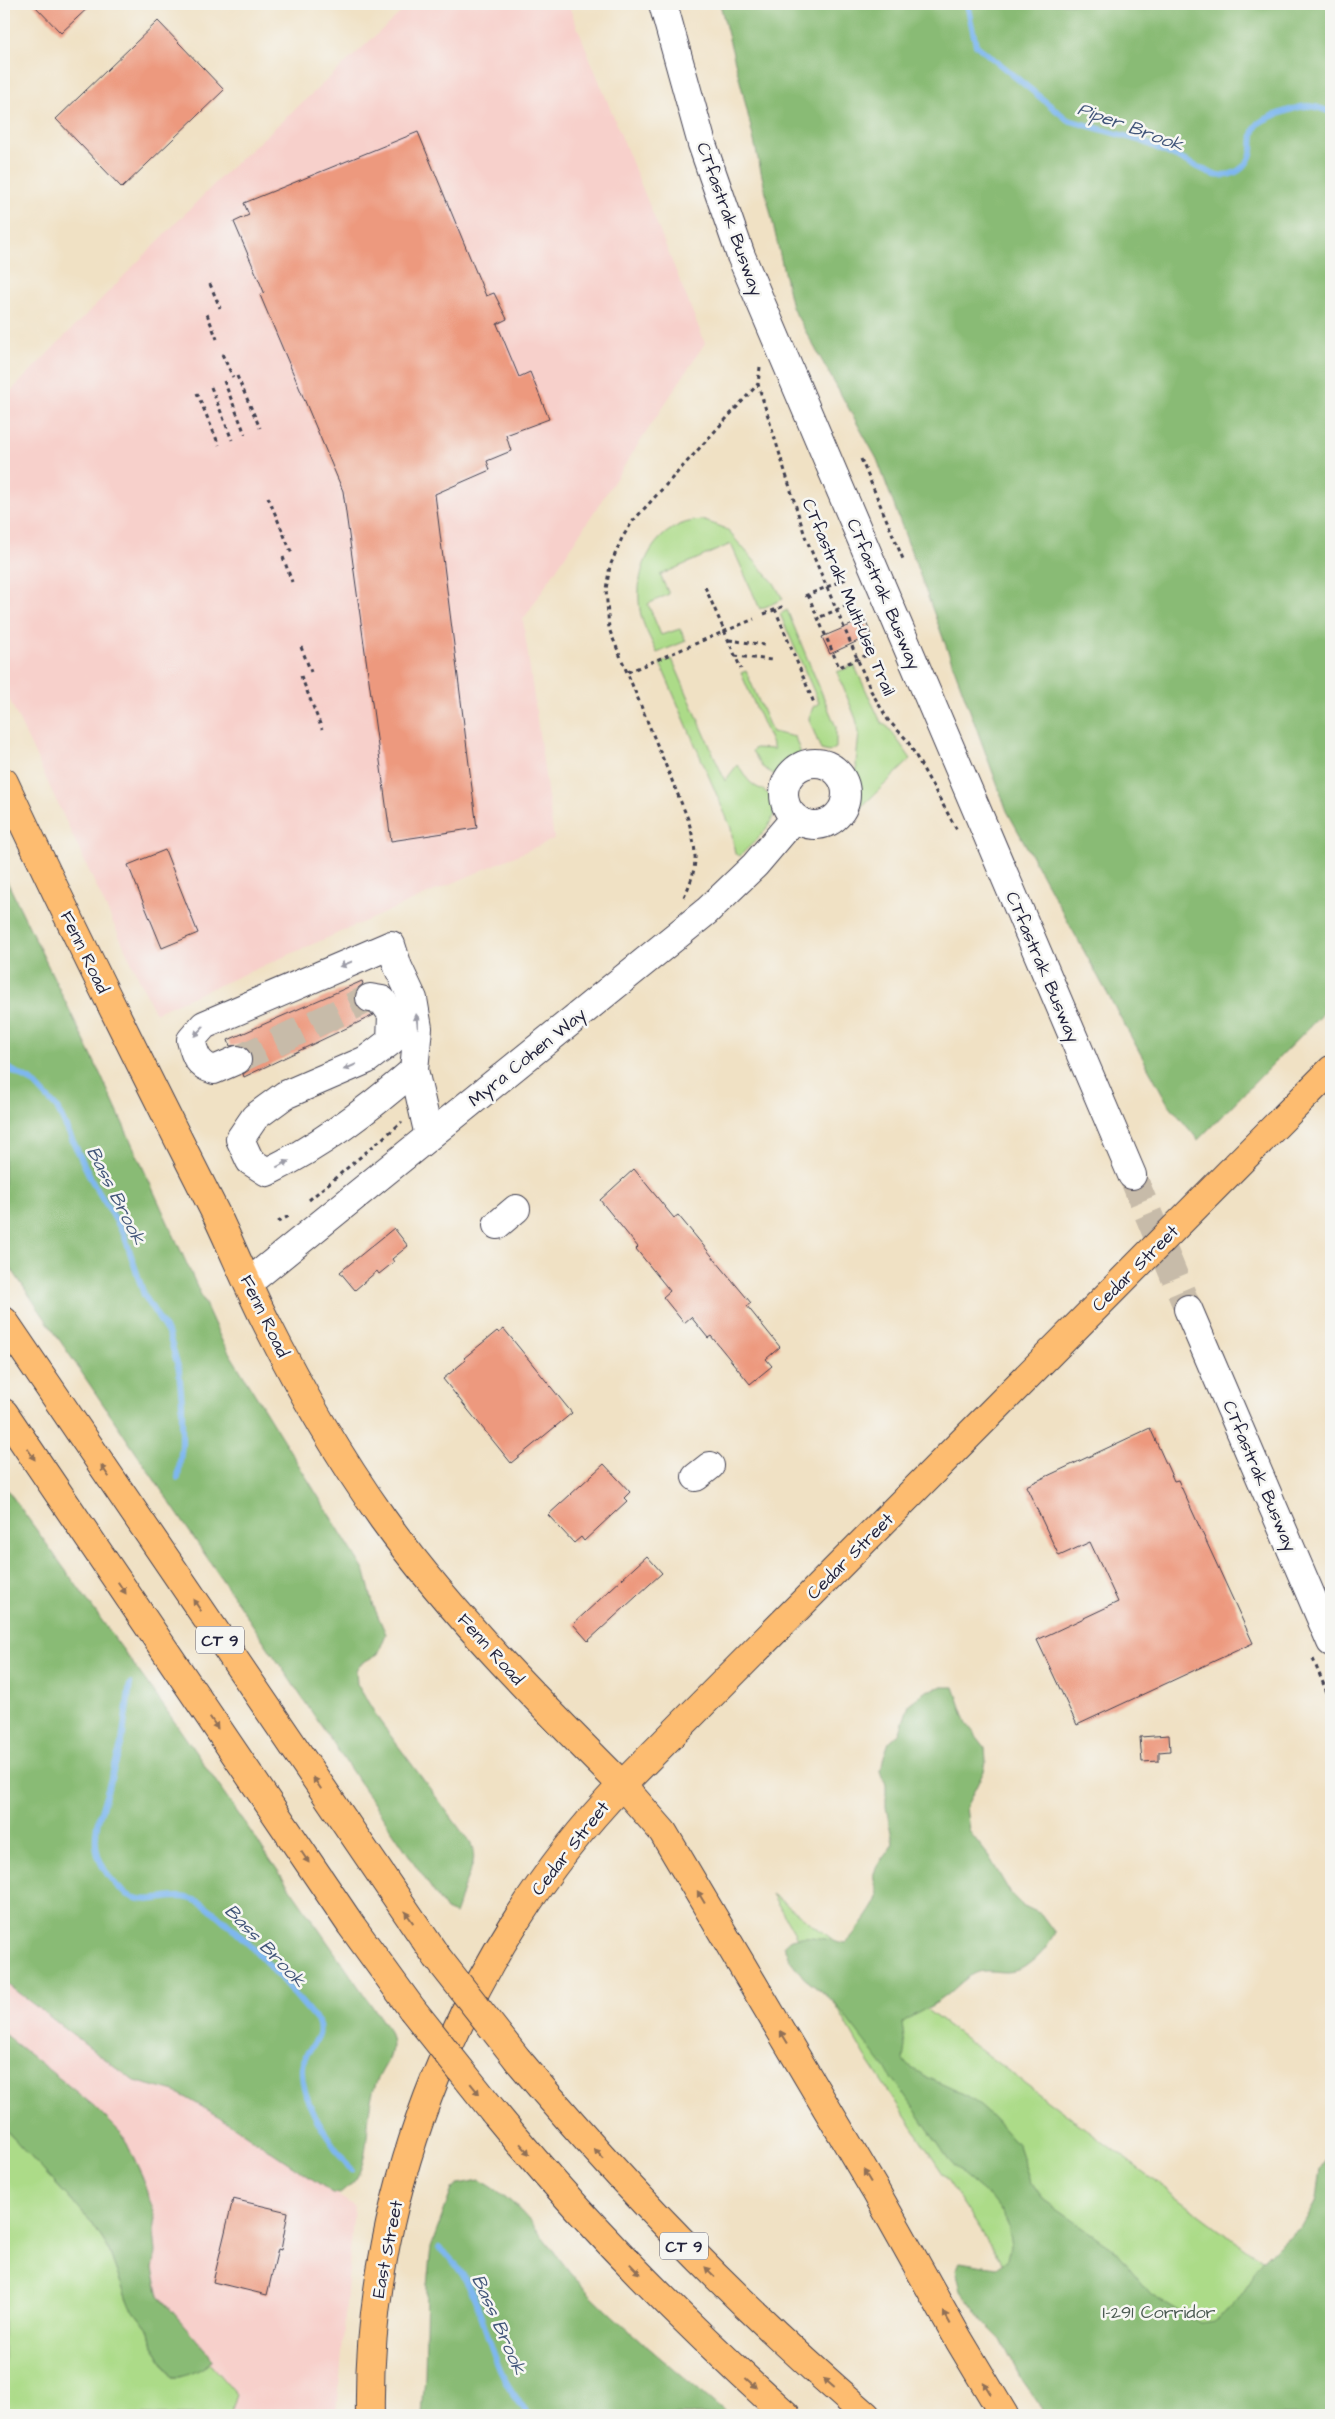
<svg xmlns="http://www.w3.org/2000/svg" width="1335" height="2419" font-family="'Architects Daughter',sans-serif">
<rect width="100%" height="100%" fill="#f6f6f2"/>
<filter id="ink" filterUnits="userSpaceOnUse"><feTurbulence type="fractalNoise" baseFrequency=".02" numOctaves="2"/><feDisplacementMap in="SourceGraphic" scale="10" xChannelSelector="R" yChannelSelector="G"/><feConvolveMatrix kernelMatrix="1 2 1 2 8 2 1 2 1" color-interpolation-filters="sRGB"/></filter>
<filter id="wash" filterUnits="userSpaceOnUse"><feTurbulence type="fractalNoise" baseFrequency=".0096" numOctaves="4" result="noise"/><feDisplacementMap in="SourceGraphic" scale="20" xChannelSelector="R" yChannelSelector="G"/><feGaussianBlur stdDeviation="1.12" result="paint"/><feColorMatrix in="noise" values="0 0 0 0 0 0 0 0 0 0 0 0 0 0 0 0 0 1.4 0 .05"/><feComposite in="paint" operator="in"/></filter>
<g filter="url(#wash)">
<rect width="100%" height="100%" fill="#f0e1c4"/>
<g fill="#f7d0cb">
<path d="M410 4H568L705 343 523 620 554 839 155 1013 4 688V398L223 175Z"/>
<path d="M4 1982 134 2080 175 2092 187 2098 223 2119 354 2206 337 2415H230L237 2395 209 2363 212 2361 209 2354 159 2296 153 2268 156 2253 154 2231 156 2217 148 2197 145 2183 94 2106 4 2034Z"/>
</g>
<g fill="#acdb88" stroke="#677e62">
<path d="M702 520 722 527 729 532 774 583 783 599 760 609 731 544 660 575 669 594 648 604 661 635 680 629 686 641 657 653C651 639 642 625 640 610 633 567 656 522 702 520Z"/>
<path d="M787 610 836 727V748L829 752 821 750 809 719 813 707 819 703 780 614Z"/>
<path d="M672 659 725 781 737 765C743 770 745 778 751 783 757 789 768 790 772 799 783 820 753 842 740 856L735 854 731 828 660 663Z"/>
<path d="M854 665 881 722 889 728 911 759 852 816 859 800 856 763 859 733 856 719 837 672Z"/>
<path d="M746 671 772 732 795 737 801 754 775 775 762 767 752 751 755 748 774 749 741 673Z"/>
<path d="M772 1894 1286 2279 1331 2415 1101 2412 865 2056Z"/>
<path d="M4 2128 92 2223 108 2248 128 2303 150 2332 153 2346 172 2377H180L209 2363 237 2395 230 2415H4Z"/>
</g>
<g fill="#89bb74" stroke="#566e58">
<path d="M720 4H1331V1005L1198 1140 1167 1102 1007 811 877 459 792 307 743 93Z"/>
<path d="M4 875 97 1067 222 1341 365 1572 374 1607 386 1634 378 1654 360 1664 356 1670 357 1684 379 1720 471 1844C477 1860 472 1866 466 1881 461 1892 460 1903 455 1914L446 1910 4 1258Z"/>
<path d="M4 1485 160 1701 388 2029C399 2056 384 2061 375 2086 364 2115 372 2149 357 2177 354 2183 346 2189 340 2194L333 2193 223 2119 187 2098 175 2092 134 2081 4 1982Z"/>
<path d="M940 1687H954L967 1724 985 1747 986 1762 984 1771 966 1807 969 1831 988 1855 1011 1894 1022 1905 1041 1914 1055 1933C1046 1951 1028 1972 1006 1972 995 1972 986 1969 976 1973 962 1979 954 1991 942 1999 930 2008 915 2013 902 2023L905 2046 903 2060 908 2066 927 2077 968 2096 993 2117 1018 2145 1030 2181 1044 2201 1114 2249 1151 2294 1199 2323 1213 2321 1232 2308 1248 2285 1254 2271 1266 2257 1278 2245 1301 2228 1317 2200 1321 2168 1331 2152V2415H1046L1022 2381 1001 2340 984 2323 961 2291 956 2269 960 2262 996 2268 1008 2259 1011 2245 1005 2215 996 2203 960 2172 947 2157 900 2088 835 2003 804 1978 790 1960 783 1946C796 1929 827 1940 845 1943 853 1937 878 1904 878 1896 878 1887 872 1882 874 1873 878 1861 888 1854 893 1843L886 1807V1785L881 1771 884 1756 889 1742 900 1732 909 1704 926 1691Z"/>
<path d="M4 2034 94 2106 123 2135 145 2183 148 2197 156 2217 154 2231 156 2253 153 2268 159 2296 209 2354 212 2361C202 2370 185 2378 172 2377L153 2346 150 2332 128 2303 108 2248 92 2223 4 2128Z"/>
<path d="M480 2180C530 2206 552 2257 590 2294 633 2337 682 2375 728 2415H422L425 2376 427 2285 431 2247 452 2189 458 2184Z"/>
</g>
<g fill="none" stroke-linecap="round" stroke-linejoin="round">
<g stroke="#7eb7ef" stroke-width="6">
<path d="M967 4 976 45 1068 120 1142 141 1215 175C1232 178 1249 168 1252 150 1253 140 1251 132 1258 124 1264 118 1300 105 1309 106 1316 106 1324 110 1331 112"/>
<path d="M4 1066 33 1082 57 1108 91 1179 124 1234 144 1295 169 1335 179 1370 182 1402V1445L178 1478"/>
<path d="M130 1684 122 1742 97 1825C94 1844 96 1856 106 1872 142 1927 168 1878 207 1907 249 1939 284 1982 318 2022 326 2039 303 2050 302 2067 300 2104 331 2142 351 2170"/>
<path d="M439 2248C477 2278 482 2328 500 2370 507 2386 518 2401 529 2415"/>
</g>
</g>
<g id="blocks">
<g fill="#ed997e">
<path d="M33 4H92L61 33Z"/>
<path d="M158 21 224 90 122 188 56 119Z"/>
<path d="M418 132 486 296 494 293 507 319 497 324 519 377 530 372 549 419 506 435 511 451 487 461 490 470 435 494 477 828 391 841 343 491 260 295 264 292 234 222 249 215 244 203Z"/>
<path d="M865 619 871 635 830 654 822 637Z"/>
<path d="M165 850 198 933 162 948 128 865Z"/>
<path d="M362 981 363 984 358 988 355 995V1003L360 1010 374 1015 244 1077 243 1074 249 1070 252 1062 251 1053 247 1048 239 1045 230 1046 228 1040Z"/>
<path d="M634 1169 674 1218 678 1215 751 1303 747 1306 780 1347 766 1359 772 1366 750 1384 711 1336 708 1338 691 1317 684 1323 663 1297 670 1291 636 1249 638 1247 600 1200Z"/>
<path d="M394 1228 408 1246 392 1259 394 1262 379 1274 377 1271 355 1290 340 1272Z"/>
<path d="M504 1329 572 1413 511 1463 443 1379 466 1360 464 1358 497 1331 499 1333Z"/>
<path d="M1150 1428 1174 1481 1178 1480 1253 1643 1077 1725 1037 1640 1118 1602 1090 1542 1059 1556 1026 1486Z"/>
<path d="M604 1464 630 1492 624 1498 627 1501 584 1541 581 1537 574 1543 548 1515Z"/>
<path d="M647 1556 662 1573 588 1641 573 1624Z"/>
<path d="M1169 1735 1170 1751 1159 1752V1761L1142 1762 1140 1737Z"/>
<path d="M233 2199 288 2212 281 2250 278 2249 267 2295 213 2282Z"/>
</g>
</g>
</g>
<g filter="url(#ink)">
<use href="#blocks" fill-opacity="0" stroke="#413f50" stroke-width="1"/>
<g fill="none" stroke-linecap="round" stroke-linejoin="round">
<g stroke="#c7bba9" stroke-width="28" stroke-dasharray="28 14" stroke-linecap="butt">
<path d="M237 1060 370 998"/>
<path d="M1132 1175 1188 1309"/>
</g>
<defs>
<g id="minor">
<path d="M663 4 702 144 741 256 1132 1175"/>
<circle cx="815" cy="794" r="31"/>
<path d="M370 998 382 1000 392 1014 391 1041 366 1060 285 1095 255 1117 240 1139 250 1161 267 1172C321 1146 369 1109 414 1070"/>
<path d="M237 1060 214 1070C198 1065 195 1056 191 1040L204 1025 391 945 398 967 413 999 418 1028 414 1070 429 1136"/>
<path d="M497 1225 516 1209"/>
<path d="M248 1283 707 911 755 865 795 818"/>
<path d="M1188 1309 1331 1642"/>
<path d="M696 1477 710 1466"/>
</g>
<g id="major">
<path d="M4 782C72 928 144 1072 217 1216 234 1252 249 1289 267 1324 301 1392 340 1458 383 1519 453 1616 538 1701 622 1785"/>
<path d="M370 2415C366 2189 466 1948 622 1785L1331 1070"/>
</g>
<g id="highway">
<path d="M4 1321 437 1957"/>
<path d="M4 1413 351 1925 412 2009"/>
<path d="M622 1785 663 1832 875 2190 959 2340 1004 2415"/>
<path d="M518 2060C626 2189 739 2305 866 2415"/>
<path d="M494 2112C583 2221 682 2321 786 2415"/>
</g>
</defs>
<use href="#minor" stroke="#413f50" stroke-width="30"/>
<use href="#major" stroke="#413f50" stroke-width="30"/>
<use href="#highway" stroke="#413f50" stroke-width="30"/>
<g stroke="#413f50" stroke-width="3" stroke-dasharray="4 4" stroke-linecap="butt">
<path d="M210 284 220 308"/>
<path d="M207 314 217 339"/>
<path d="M222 354 233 377"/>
<path d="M760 367 758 384 805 536 871 691 888 720 907 740 958 832"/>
<path d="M237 376 260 428"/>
<path d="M224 381 245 434"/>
<path d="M211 387 232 440"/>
<path d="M197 393 219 445"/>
<path d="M861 459 903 559"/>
<path d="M268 497 292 554"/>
<path d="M283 557 292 582"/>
<path d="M705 587 741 669"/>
<path d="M808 595 839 667 874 652 852 603 818 618"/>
<path d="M805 596 846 579"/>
<path d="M775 609 814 703"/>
<path d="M764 614 784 606"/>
<path d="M729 640 765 645"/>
<path d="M301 647 311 672"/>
<path d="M735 656 772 660"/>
<path d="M628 672 754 619"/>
<path d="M301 676 322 729"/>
<path d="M684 897C699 866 697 851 688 819L609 629 606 589 610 566 622 538 633 521 758 384"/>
<path d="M309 1200 402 1122"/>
<path d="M278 1222 289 1216"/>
<path d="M1313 1659 1331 1702"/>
</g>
<use href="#minor" stroke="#fff" stroke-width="28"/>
<use href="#major" stroke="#fdbc70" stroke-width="28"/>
<use href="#highway" stroke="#fdbc70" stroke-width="28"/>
<defs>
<g id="highway-bridge">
<path d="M437 1957 518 2060"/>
<path d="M412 2009 494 2112"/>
</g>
</defs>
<use href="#highway-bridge" stroke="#413f50" stroke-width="30" stroke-linecap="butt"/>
<use href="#highway-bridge" stroke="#fdbc70" stroke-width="28"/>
</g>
<defs><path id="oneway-solid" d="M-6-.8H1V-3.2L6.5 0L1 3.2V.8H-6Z" transform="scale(1.25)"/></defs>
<g fill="#9c9ca7">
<use href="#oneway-solid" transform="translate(346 964) rotate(158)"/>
<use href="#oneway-solid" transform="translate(417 1021) rotate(-97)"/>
<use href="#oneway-solid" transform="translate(199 1031) rotate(133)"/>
<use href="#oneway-solid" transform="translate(350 1067) rotate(156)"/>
<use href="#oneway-solid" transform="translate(283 1164) rotate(-26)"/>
</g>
<g fill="#906f56">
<use href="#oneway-solid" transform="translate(31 1454) rotate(56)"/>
<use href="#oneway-solid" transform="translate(105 1471) rotate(-124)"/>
<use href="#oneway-solid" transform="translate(122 1588) rotate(56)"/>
<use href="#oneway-solid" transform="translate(197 1605) rotate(-124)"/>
<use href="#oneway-solid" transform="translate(214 1723) rotate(56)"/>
<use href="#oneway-solid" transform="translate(317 1783) rotate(-124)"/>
<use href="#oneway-solid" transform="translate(305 1857) rotate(56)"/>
<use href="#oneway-solid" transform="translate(701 1897) rotate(-121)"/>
<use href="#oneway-solid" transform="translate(409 1917) rotate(-125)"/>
<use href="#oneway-solid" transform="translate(784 2037) rotate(-121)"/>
<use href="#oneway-solid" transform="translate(475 2089) rotate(51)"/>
<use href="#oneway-solid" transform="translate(525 2149) rotate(49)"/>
<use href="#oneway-solid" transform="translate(599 2154) rotate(-132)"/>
<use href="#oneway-solid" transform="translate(867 2176) rotate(-121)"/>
<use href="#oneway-solid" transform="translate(635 2269) rotate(46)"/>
<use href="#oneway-solid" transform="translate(710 2272) rotate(-135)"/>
<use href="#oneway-solid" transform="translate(947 2318) rotate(-119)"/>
<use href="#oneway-solid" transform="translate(751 2383) rotate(42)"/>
<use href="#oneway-solid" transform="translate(829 2383) rotate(-139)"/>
<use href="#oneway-solid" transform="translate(987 2388) rotate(-121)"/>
</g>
</g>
<g text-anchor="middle" stroke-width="5" stroke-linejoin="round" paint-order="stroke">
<g fill="#f6f6f2" stroke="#626272" stroke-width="1">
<rect x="196" y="1626.5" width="48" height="27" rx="4"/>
<rect x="660" y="2232.5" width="48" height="27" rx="4"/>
</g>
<g font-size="16" font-weight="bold" fill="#22223b">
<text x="220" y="1646">CT 9</text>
<text x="684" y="2252">CT 9</text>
</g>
<g font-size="18" fill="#22223b" stroke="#f6f6f2">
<text transform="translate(730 219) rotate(70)" y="6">CTfastrak Busway</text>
<text transform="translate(884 594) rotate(67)" y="6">CTfastrak Busway</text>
<text transform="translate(849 597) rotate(67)" y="6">CTfastrak Multi-Use Trail</text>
<text transform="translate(85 952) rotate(64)" y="6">Fenn Road</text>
<text transform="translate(1043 967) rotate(67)" y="6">CTfastrak Busway</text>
<text transform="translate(527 1057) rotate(-39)" y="6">Myra Cohen Way</text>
<text transform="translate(1135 1268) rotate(-45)" y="6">Cedar Street</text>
<text transform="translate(265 1316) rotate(64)" y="6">Fenn Road</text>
<text transform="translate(1260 1476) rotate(67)" y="6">CTfastrak Busway</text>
<text transform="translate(850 1556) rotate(-45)" y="6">Cedar Street</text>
<text transform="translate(491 1649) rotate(48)" y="6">Fenn Road</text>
<text transform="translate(570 1848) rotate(-52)" y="6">Cedar Street</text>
<text transform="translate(387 2249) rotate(-79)" y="6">East Street</text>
</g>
<g font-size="18" fill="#4b5a52" stroke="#f6f6f2">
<text x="1159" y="2318">I-291 Corridor</text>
</g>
<g font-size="19" font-style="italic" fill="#42567a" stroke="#f6f6f2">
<text transform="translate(1131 126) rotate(20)" y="7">Piper Brook</text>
<text transform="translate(117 1195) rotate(63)" y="7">Bass Brook</text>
<text transform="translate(266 1945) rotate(46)" y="7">Bass Brook</text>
<text transform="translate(500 2324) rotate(66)" y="7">Bass Brook</text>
</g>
</g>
<rect width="1335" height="2419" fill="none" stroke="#f6f6f2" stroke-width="20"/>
</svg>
